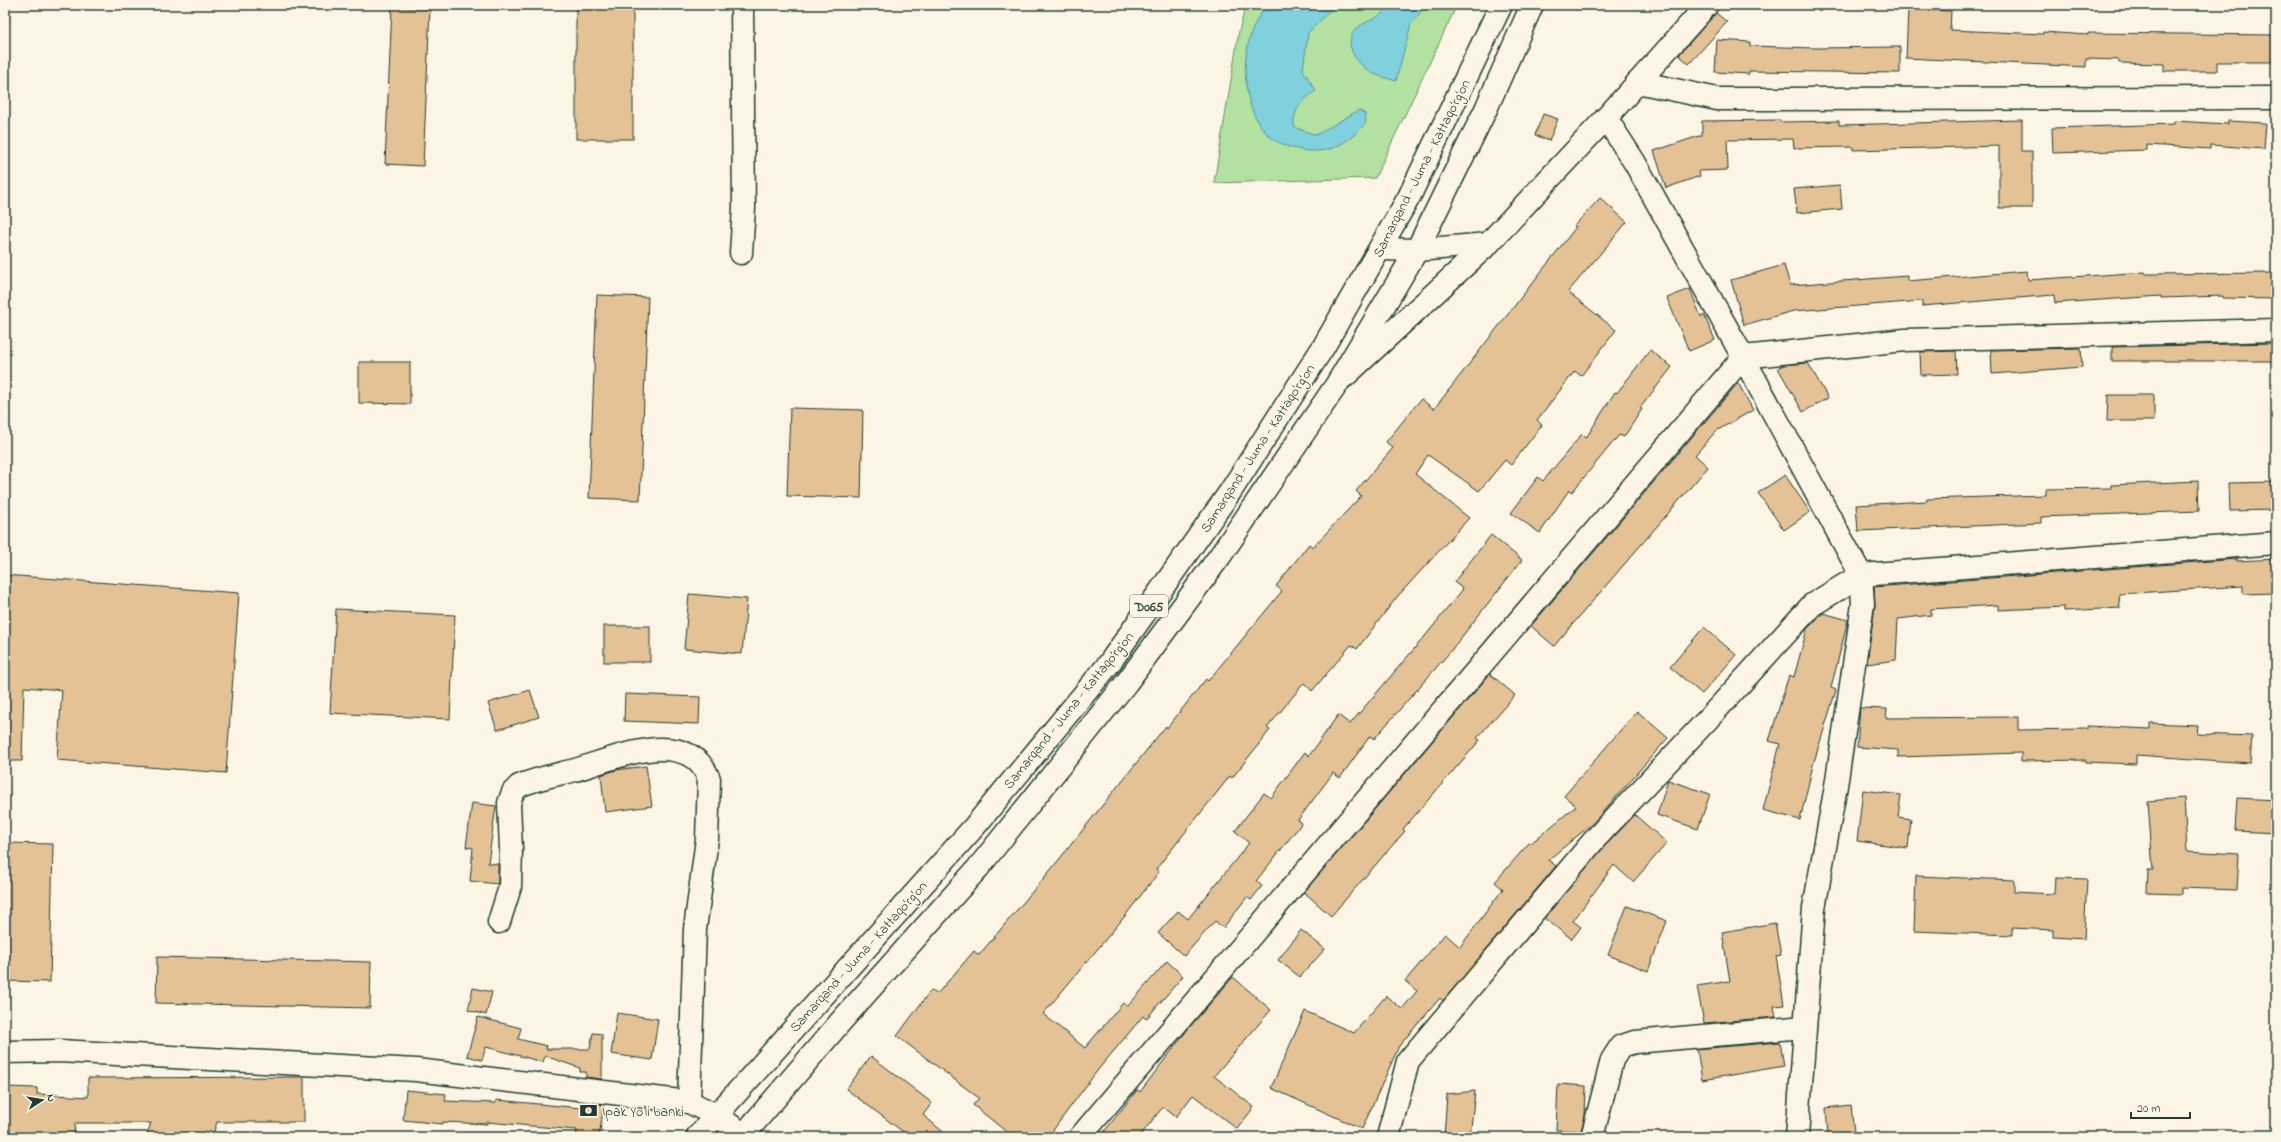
<svg xmlns="http://www.w3.org/2000/svg" width="2281" height="1142" font-family="'Indie Flower',sans-serif">
<rect width="100%" height="100%" fill="#fcf5e5"/>
<filter id="ink" filterUnits="userSpaceOnUse"><feTurbulence type="fractalNoise" baseFrequency=".025" numOctaves="2"/><feDisplacementMap in="SourceGraphic" scale="8" xChannelSelector="R" yChannelSelector="G"/><feConvolveMatrix kernelMatrix="1 2 1 2 8 2 1 2 1" color-interpolation-filters="sRGB"/></filter>
<g filter="url(#ink)">
<path fill="#b2e1a1" stroke="#688f6a" d="M1246 5H1457L1375 178 1214 183 1239 31Z"/>
<g fill="#81d0de" stroke="#5a959a">
<path d="M1268 5H1335L1308 33 1303 70 1316 91C1302 100 1293 109 1294 127L1316 135 1359 110 1365 114 1366 123C1357 133 1347 142 1335 147 1315 156 1283 149 1268 135 1237 104 1238 35 1268 5Z"/>
<path d="M1387 5H1426L1411 24 1396 81C1388 78 1379 77 1372 73 1358 65 1341 44 1356 29 1366 19 1381 21 1387 5Z"/>
</g>
<g fill="#e4c296" stroke="#1f3d34">
<rect x="576" y="5" width="57" height="134"/>
<path d="M392 7 430 9 423 166 385 164Z"/>
<path d="M1908 9 1951 11 1950 30 2043 34V32L2088 35V33L2276 35V62H2217V71H2164V64L2119 63V60L2086 59V67L1906 58Z"/>
<path d="M1716 13 1727 22 1689 64 1679 55Z"/>
<path d="M1717 40 1750 42V46L1816 48 1900 47V73L1749 71V74L1715 72Z"/>
<path d="M1543 114 1558 119 1549 141 1535 135Z"/>
<path d="M1780 120V122L1839 121V125L2022 120V151H2032V208H1999V146L1853 150V147L1794 148 1793 139 1727 140 1728 170 1699 171 1700 176 1666 188 1654 151 1702 135V121Z"/>
<path d="M2174 121 2228 124V121L2266 123 2264 149 2210 145V149L2147 145V150L2053 153 2052 128 2174 124Z"/>
<path d="M1840 185 1842 209 1797 213 1794 189Z"/>
<path d="M1600 198 1627 222 1568 292 1616 330 1581 376 1575 371 1537 420 1542 425 1511 465 1505 460 1479 491 1428 455 1415 474 1469 518 1397 597 1357 649 1351 645 1312 691 1304 683 1267 728 1270 730 1232 778 1230 776 1156 869 1159 872 1121 921 1043 1014 1085 1048 1123 1003 1128 1006 1167 961 1183 976 1146 1019 1143 1016 1097 1071 1048 1137H1013L973 1105 979 1098 897 1036 931 990 937 994 974 951 979 955 1049 872 1166 726 1167 728 1206 679 1208 681 1282 591 1276 586 1309 544 1313 547 1361 496 1356 491 1393 448 1386 442 1421 399 1434 409 1576 227 1574 226Z"/>
<path d="M1784 265 1790 285 1907 276V281L2027 271 2028 280 2145 272 2146 274 2276 273V299L2223 298V296L2161 298V296L2055 303 2054 295 1922 306V301L1793 311 1744 325 1731 280Z"/>
<path d="M1690 289 1701 317 1704 315 1715 340 1689 351 1667 298Z"/>
<path d="M597 295 648 297 640 500 589 498Z"/>
<path d="M2275 343V361H2112V347Z"/>
<path d="M2081 348 2082 367 1992 374 1991 350Z"/>
<path d="M1650 350 1672 367 1640 408 1642 409 1624 437 1619 435 1572 492 1569 490 1540 533 1511 513 1538 477 1543 481 1582 434 1586 438 1615 392 1617 393Z"/>
<path d="M1956 351 1957 374 1921 375 1920 352Z"/>
<path d="M359 362H410V404L359 403Z"/>
<path d="M1808 363 1828 398 1803 412 1778 368 1783 365Z"/>
<path d="M1738 383 1753 410 1716 431 1695 455 1708 467 1554 646 1531 626Z"/>
<path d="M2108 395H2154V421H2107Z"/>
<path d="M790 408 863 410 861 498 787 496Z"/>
<path d="M1785 475 1810 512 1784 530 1758 493Z"/>
<path d="M2198 481 2199 511 2041 517V523L1858 531 1856 505 1927 501V499L2046 495V489L2111 488V485Z"/>
<path d="M2276 482V510L2230 511 2229 483Z"/>
<path d="M1491 535 1522 560 1449 653 1374 739 1370 736 1340 778 1333 773 1298 820 1302 823 1256 881 1262 886 1251 900 1247 897 1223 928 1215 921 1184 956 1158 933 1178 911 1188 919 1249 843 1235 831 1264 793 1271 798 1305 752 1309 756 1338 715 1350 724 1426 635 1463 589 1454 582Z"/>
<path d="M2237 559V561L2276 559V593L2243 594V586L2119 594 2120 608 2064 611V607L1998 610V605L1931 609V615L1898 619 1896 660 1867 664 1875 606 1874 587Z"/>
<path d="M5 575 239 593 226 773 57 760 62 690 24 687 22 761H5Z"/>
<path d="M689 594 747 599 742 654 684 649Z"/>
<path d="M336 609 455 615 450 719 330 713Z"/>
<path d="M1823 613 1848 620 1831 688 1836 690 1813 765 1800 820 1763 810 1780 744 1769 741 1789 675 1794 677 1807 629Z"/>
<rect x="604" y="626" width="46" height="36"/>
<path d="M1704 627 1736 655 1702 694 1670 667Z"/>
<path d="M1490 674 1515 695 1477 738 1480 740 1403 829 1405 831 1331 916 1304 892Z"/>
<path d="M530 690 539 717 497 730 488 703Z"/>
<path d="M625 694 700 697 699 724 624 721Z"/>
<path d="M1860 708 1887 709 1886 718 2018 717V730L2087 729V726L2150 729V723L2198 725 2197 734 2252 736 2250 763 2136 755V764L2086 762V760L2021 761V753L1898 757V750L1857 747Z"/>
<path d="M1637 711 1668 738 1593 823 1548 860 1556 866 1443 1001 1440 998 1399 1046 1362 1129 1271 1088 1305 1011 1354 1033 1386 996 1402 1009 1417 991 1405 981 1445 934 1460 947 1503 889 1495 882 1529 843 1530 844 1576 806 1564 796Z"/>
<path d="M646 766 652 806 605 812 601 775 616 770Z"/>
<path d="M1668 780 1710 794 1698 829 1657 815Z"/>
<path d="M1863 790 1901 795 1898 817 1911 819 1908 848 1857 841Z"/>
<path d="M2184 798 2187 851 2239 854 2237 890 2181 888V894L2147 893 2148 870H2153L2148 801Z"/>
<path d="M2237 798 2276 800V833L2235 831Z"/>
<path d="M472 803 496 806 488 863 498 864V884L470 881 473 848 466 847Z"/>
<path d="M1635 815 1667 843 1633 882 1614 865 1573 921 1581 927 1572 939 1544 918 1604 847Z"/>
<path d="M5 843 53 844 50 982 5 981Z"/>
<path d="M1916 876 2014 880V892L2054 894 2055 878 2087 879 2084 939 2053 937V930L2012 928V935L1914 931Z"/>
<path d="M1627 906 1667 921 1648 971 1608 955Z"/>
<path d="M1775 923 1781 955 1776 956 1784 1005 1774 1006 1776 1017 1704 1023 1697 986 1730 981 1722 932Z"/>
<path d="M1301 930 1325 949 1300 977 1278 960Z"/>
<path d="M157 957 371 962 370 1008 156 1003Z"/>
<path d="M1233 977 1271 1010 1214 1076 1254 1107 1237 1129 1193 1095 1176 1117 1163 1107 1139 1137H1100L1137 1090 1140 1092 1188 1029Z"/>
<path d="M473 988 492 992 486 1015 468 1010Z"/>
<path d="M617 1013 658 1019 652 1060 611 1054Z"/>
<path d="M478 1017 521 1028 518 1039 547 1046 546 1049H590L593 1033 602 1034V1079L586 1077V1072H580V1068L545 1056 543 1062 486 1047 482 1060 467 1056Z"/>
<path d="M1780 1042 1784 1066 1702 1080 1697 1049Z"/>
<path d="M871 1056 932 1103 923 1115 949 1137H910L846 1089Z"/>
<path d="M304 1077V1122H217L212 1137H146L151 1123H75L74 1137H5V1087L37 1088V1094L88 1097V1078Z"/>
<path d="M1558 1084 1586 1086 1585 1115 1581 1131 1556 1130Z"/>
<path d="M406 1090 446 1094 445 1101 496 1103V1100L581 1108 582 1102 604 1105 599 1137H576L577 1130 487 1122V1124L443 1122V1124L403 1120Z"/>
<path d="M1475 1091 1470 1137H1444L1447 1094Z"/>
<path d="M1851 1105 1854 1132 1828 1135 1826 1108Z"/>
</g>
<g fill="none" stroke-linecap="round" stroke-linejoin="round">
<defs>
<g id="minor">
<path d="M1638 82 1717 99 2276 98"/>
<path d="M1606 118 1635 163 1743 357 1861 575 1863 604 1836 786 1814 908 1797 1137"/>
<path d="M1381 249 1417 250 1488 244 1606 118 1707 5"/>
<path d="M741 253 744 208 742 5"/>
<path d="M1345 376 1488 244"/>
<path d="M499 922 510 887 511 849 509 803 513 792 519 786C537 778 556 775 575 770 613 759 688 724 709 779L707 839 695 929 689 1102"/>
<path d="M5 1052 59 1051 416 1070 689 1102 716 1115 744 1135"/>
<path d="M1080 1137 1743 357 1905 340 2276 330"/>
<path d="M1388 1137 1408 1061 1595 839 1708 719 1812 605 1861 575 2276 543"/>
<path d="M1592 1137 1612 1060 1621 1046 1635 1042 1805 1027"/>
</g>
<g id="major">
<path d="M697 1137 975 826 1108 665 1230 492 1324 346 1409 197 1501 5"/>
<path d="M742 1137 843 1019 978 868 1127 682 1220 556 1337 384 1417 250 1486 109 1532 5"/>
</g>
</defs>
<use href="#minor" stroke="#1f3d34" stroke-width="25"/>
<use href="#major" stroke="#1f3d34" stroke-width="25"/>
<use href="#minor" stroke="#fcf5e5" stroke-width="22"/>
<use href="#major" stroke="#fcf5e5" stroke-width="22"/>
</g>
</g>
<defs>
<symbol id="bank-bare" viewBox="-9 -9 18 18"><path d="M-6-4H6V4H-6ZM0-2.3a2.3 2.3 0 1 0 0 4.6a2.3 2.3 0 1 0 0-4.6Z" fill="#1f3d34" stroke="#fcf5e5" stroke-width="2.5" paint-order="stroke"/></symbol>
</defs>
<g fill-rule="evenodd">
<use href="#bank-bare" x="576" y="1098" width="25" height="25"/>
</g>
<g text-anchor="middle" stroke-width="3" stroke-linejoin="round" paint-order="stroke">
<rect fill="#fcf5e5" stroke="#617469" stroke-width="1" x="1130" y="595" width="38" height="22" rx="3"/>
<g font-size="13" font-weight="bold" fill="#1f3d34">
<text x="1149" y="611">D065</text>
</g>
<g font-size="14" fill="#1f3d34" stroke="#fcf5e5">
<text transform="translate(1421 168) rotate(-63)" y="5">Samarqand - Juma - Kattaqo‘rg‘on</text>
<text transform="translate(1257 448) rotate(-57)" y="5">Samarqand - Juma - Kattaqo‘rg‘on</text>
<text transform="translate(1068 710) rotate(-51)" y="5">Samarqand - Juma - Kattaqo‘rg‘on</text>
<text transform="translate(858 956) rotate(-48)" y="5">Samarqand - Juma - Kattaqo‘rg‘on</text>
</g>
<g font-size="14" fill="#1f3d34" stroke="#fcf5e5" text-anchor="start">
<text x="602" y="1116">Ipak Yo'li banki</text>
</g>
</g>
<rect width="2281" height="1142" fill="none" stroke="#fcf5e5" stroke-width="20"/>
<rect x="10" y="10" width="2261" height="1122" fill="none" stroke="#1f3d34" stroke-width="1.5" filter="url(#ink)"/>
<g transform="translate(42 1100) rotate(78)" stroke="#fcf5e5" stroke-width="3" paint-order="stroke">
<path d="M0-3L7 15L0 10L-7 15Z" fill="#1f3d34"/>
<text y="-6" font-size="11" font-weight="bold" text-anchor="middle" fill="#1f3d34">N</text>
</g>
<path d="M2131 1112v6h59v-6" fill="none" stroke="#1f3d34" stroke-width="2"/>
<text x="2137" y="1112" font-size="12" fill="#1f3d34" stroke="#fcf5e5" stroke-width="3" paint-order="stroke">20 m</text>
</svg>
